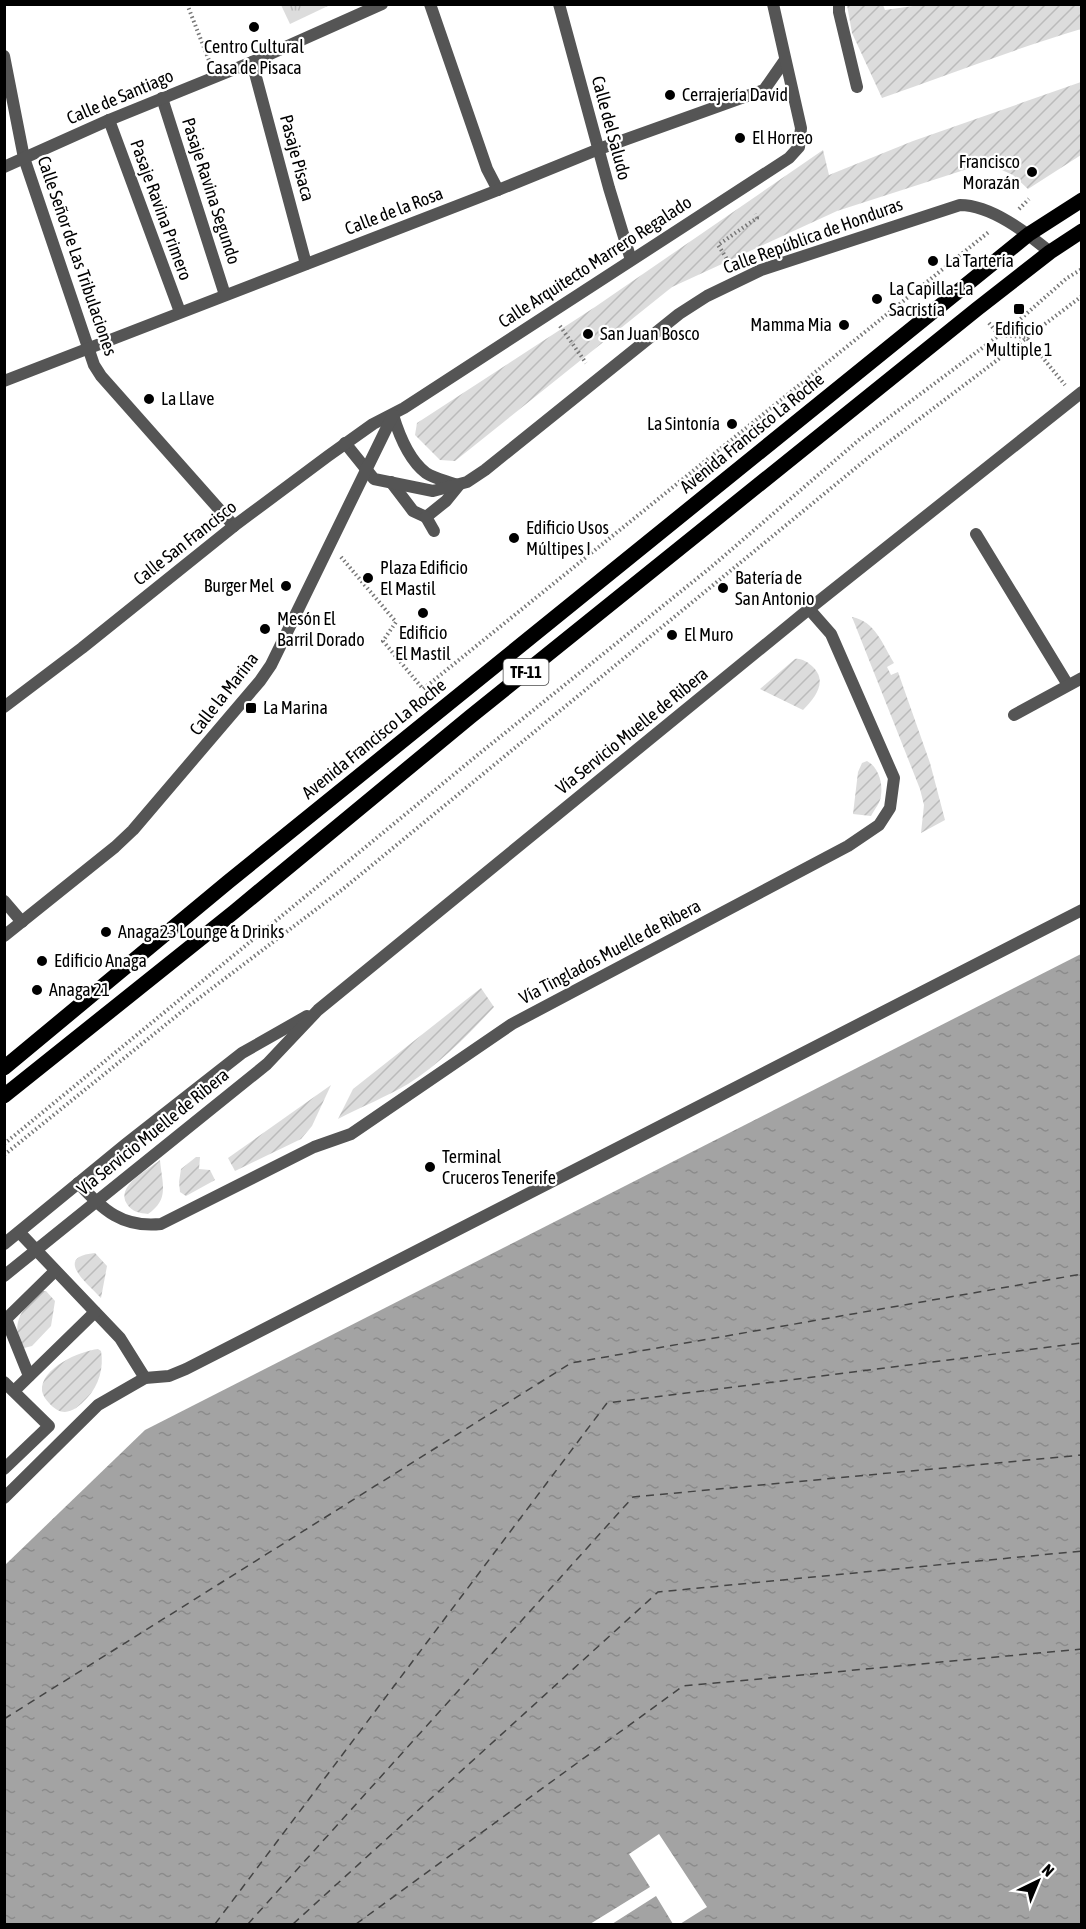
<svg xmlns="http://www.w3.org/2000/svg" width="1086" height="1929" font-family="'Asap Condensed',sans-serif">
<defs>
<pattern id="grass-tufts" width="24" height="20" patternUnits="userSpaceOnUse" patternTransform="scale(1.5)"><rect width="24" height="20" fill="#dcdcdc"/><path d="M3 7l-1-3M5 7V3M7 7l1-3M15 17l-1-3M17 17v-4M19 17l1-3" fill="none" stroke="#bbb"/></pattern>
<pattern id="garden-furrows" width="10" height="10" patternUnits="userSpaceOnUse" patternTransform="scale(1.5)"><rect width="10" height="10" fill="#dcdcdc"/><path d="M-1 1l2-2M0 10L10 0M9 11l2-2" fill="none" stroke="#bbb"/></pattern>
<pattern id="water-ripples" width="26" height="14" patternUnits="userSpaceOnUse" patternTransform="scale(1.5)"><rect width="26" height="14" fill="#a3a3a3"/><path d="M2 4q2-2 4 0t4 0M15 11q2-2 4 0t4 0" fill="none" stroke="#8b8b8b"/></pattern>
</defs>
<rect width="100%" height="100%" fill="#fff"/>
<path fill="url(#grass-tufts)" d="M281 5H330L290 24Z"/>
<g fill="url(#garden-furrows)">
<path d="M927 4 1081 5V29C1014 49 948 75 882 98L852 33 847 5H883L885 10Z"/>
<path d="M1081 82V155L1028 189 1013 175 986 163 837 211 672 287 455 461 440 460 415 435 417 423 595 307 823 150 829 175 913 141Z"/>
<path d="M852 617C875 621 883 645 894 663L887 667 891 675 898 672 930 763 945 820 921 833 924 805 920 789Z"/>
<path d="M795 659C802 658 807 662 813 667 828 682 815 698 803 710L760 689Z"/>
<path d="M867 761C878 767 883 782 881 795 881 802 874 810 871 816L853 814 858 772 862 763Z"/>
<path d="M481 988 494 1007C468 1035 441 1063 408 1084 386 1097 361 1107 338 1119L353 1089Z"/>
<path d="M331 1085 312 1126 301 1139 235 1171 228 1158Z"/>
<path d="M196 1157H200L199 1169 210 1170 215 1180 186 1196 180 1192 179 1182 181 1169Z"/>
<path d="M160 1160C162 1184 170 1199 148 1214 140 1213 132 1212 127 1204 115 1186 148 1170 160 1160Z"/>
<path d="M95 1253 107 1266 101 1298C87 1283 53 1257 95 1253Z"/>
<path d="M43 1291H46L55 1301 51 1326 32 1346 24 1348C19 1345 19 1342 18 1336 14 1314 28 1305 43 1291Z"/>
<path d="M98 1349 101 1351C104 1367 99 1386 87 1398 75 1411 63 1419 49 1403 46 1400 43 1396 42 1391 40 1368 80 1351 98 1349Z"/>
</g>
<path fill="url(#water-ripples)" d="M1081 954V1924H5V1565L145 1430Z"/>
<path fill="#fff" d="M659 1834 707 1907 680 1924H673L656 1896 612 1924H590L650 1887 629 1854Z"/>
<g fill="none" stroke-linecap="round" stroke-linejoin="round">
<g stroke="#444" stroke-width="1.5" stroke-dasharray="8 6" stroke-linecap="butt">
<path d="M4 1719 571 1363 1082 1274"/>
<path d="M215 1924 607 1403 1082 1343"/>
<path d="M248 1924 633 1497 1082 1455"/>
<path d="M293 1924 658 1592 1082 1551"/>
<path d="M356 1924 683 1686 1082 1649"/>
</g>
<g stroke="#777" stroke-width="4" stroke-dasharray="1.5 3" stroke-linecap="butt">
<path d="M187 4 210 63"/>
<path d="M1019 209 1029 199"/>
<path d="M729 262 718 245 757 218 755 214"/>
<path d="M989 323 999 335 1026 337 1065 385"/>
<path d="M560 326 586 363"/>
<path d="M341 557 396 622 383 641 423 689 990 231"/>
<path d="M4 1144 480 753 710 568 860 439 1017 322 1067 278 1082 269"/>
<path d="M4 1155 190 1005 343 889 869 457 1082 296"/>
</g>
<g stroke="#555" stroke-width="12">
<path d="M839 4V12L857 87"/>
<path d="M391 482 413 511 426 517 446 501 459 485"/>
<path d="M426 517 434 531"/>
<path d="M976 534 1068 685"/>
<path d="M1014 715 1082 678"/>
<path d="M78 1183C104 1210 121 1228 161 1224L314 1147 351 1134 512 1024 848 846 879 825 890 808 894 778 831 634 809 609"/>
<path d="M19 1232 120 1338 145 1378"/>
<path d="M4 1498 98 1405 145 1378 169 1376 186 1369 1082 910"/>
</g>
<g stroke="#555" stroke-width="12">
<path d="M252 62 306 264"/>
<path d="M162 98 225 295"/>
<path d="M6 1319 29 1376"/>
<path d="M4 1321 55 1271"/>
<path d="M4 1382 49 1426 4 1469"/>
<path d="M14 1391 95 1312"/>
</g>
<g stroke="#555" stroke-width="12">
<path d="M430 4 487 169 498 190"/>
<path d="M559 4 609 188 631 260"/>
<path d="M4 56 24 158 94 365 101 376 234 526"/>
<path d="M109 120 180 312"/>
<path d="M4 167 109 120 252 62 382 4"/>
<path d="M4 381 498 190 599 149 764 90 785 60"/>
<path d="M393 415C399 435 409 460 426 473 435 479 447 481 457 485"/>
<path d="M345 443 374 479 433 491 467 482 485 470 679 314 707 296 761 270 960 205C991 205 1027 233 1050 252"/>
<path d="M4 707 82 648 234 526 328 456 373 424 404 408 789 158 799 147 801 128 773 4"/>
<path d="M4 901 22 922"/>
<path d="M4 936 115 847 133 830 260 681 271 665 393 415"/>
<path d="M4 1244 126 1144 242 1053 307 1016"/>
<path d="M4 1276 267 1064 318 1010 809 609 1082 392"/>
</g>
<g stroke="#000" stroke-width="15">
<path d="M4 1068 228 882 1029 234 1082 200"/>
<path d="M4 1096 234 912 470 717 977 309 1050 252 1082 231"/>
</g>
</g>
<g fill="#000" stroke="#fff" stroke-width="2">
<circle cx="254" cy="27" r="6"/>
<circle cx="670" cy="95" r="6"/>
<circle cx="740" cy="138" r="6"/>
<circle cx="1032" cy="172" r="6"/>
<circle cx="933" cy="261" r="6"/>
<circle cx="877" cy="299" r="6"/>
<rect x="1013" y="303" width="12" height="12" rx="3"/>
<circle cx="844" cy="325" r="6"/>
<circle cx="588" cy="334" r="6"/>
<circle cx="149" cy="399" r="6"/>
<circle cx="732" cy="424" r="6"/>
<circle cx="514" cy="538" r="6"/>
<circle cx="368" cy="578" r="6"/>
<circle cx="286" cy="586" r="6"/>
<circle cx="723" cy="588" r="6"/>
<circle cx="423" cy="613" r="6"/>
<circle cx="265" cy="629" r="6"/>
<circle cx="672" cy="635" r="6"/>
<rect x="245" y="702" width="12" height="12" rx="3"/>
<circle cx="106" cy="932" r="6"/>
<circle cx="42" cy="961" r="6"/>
<circle cx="37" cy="990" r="6"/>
<circle cx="430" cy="1167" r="6"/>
</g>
<g text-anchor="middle" stroke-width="4.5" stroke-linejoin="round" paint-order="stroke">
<rect fill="#fff" stroke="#4c4c4c" stroke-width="1.5" x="503.5" y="659" width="45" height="26" rx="4.5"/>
<g font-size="16" font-weight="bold" fill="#000">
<text x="526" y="678">TF-11</text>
</g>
<g font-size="18" fill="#000" stroke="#fff" text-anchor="start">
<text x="254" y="53" text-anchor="middle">Centro Cultural<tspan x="254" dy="21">Casa de Pisaca</tspan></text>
<text x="682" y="101">Cerrajería David</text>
<text x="752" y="144">El Horreo</text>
<text x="1020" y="168" text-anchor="end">Francisco<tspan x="1020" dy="21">Morazán</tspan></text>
<text x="945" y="267">La Tartería</text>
<text x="889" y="295">La Capilla-La<tspan x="889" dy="21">Sacristía</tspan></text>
<text x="832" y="331" text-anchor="end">Mamma Mia</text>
<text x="1019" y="335" text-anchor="middle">Edificio<tspan x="1019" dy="21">Multiple 1</tspan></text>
<text x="600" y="340">San Juan Bosco</text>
<text x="161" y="405">La Llave</text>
<text x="720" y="430" text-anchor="end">La Sintonía</text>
<text x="526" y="534">Edificio Usos<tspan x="526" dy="21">Múltipes I</tspan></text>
<text x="380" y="574">Plaza Edificio<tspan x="380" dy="21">El Mastil</tspan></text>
<text x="735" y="584">Batería de<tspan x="735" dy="21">San Antonio</tspan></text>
<text x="274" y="592" text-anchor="end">Burger Mel</text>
<text x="277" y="625">Mesón El<tspan x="277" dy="21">Barril Dorado</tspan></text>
<text x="423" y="639" text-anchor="middle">Edificio<tspan x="423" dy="21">El Mastil</tspan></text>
<text x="684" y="641">El Muro</text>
<text x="263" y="714">La Marina</text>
<text x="118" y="938">Anaga23 Lounge &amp; Drinks</text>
<text x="54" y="967">Edificio Anaga</text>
<text x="49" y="996">Anaga 21</text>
<text x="442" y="1163">Terminal<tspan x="442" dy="21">Cruceros Tenerife</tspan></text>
</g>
<g font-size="18" fill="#000" stroke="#fff">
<text transform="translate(120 97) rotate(-23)" y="6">Calle de Santiago</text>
<text transform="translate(611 128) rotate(75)" y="6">Calle del Saludo</text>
<text transform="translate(297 158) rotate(75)" y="6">Pasaje Pisaca</text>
<text transform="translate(211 191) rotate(72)" y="6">Pasaje Ravina Segundo</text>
<text transform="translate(161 210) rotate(70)" y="6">Pasaje Ravina Primero</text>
<text transform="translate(394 211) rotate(-21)" y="6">Calle de la Rosa</text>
<text transform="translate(813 236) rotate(-20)" y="6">Calle República de Honduras</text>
<text transform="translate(77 256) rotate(71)" y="6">Calle Señor de Las Tribulaciones</text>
<text transform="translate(595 262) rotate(-33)" y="6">Calle Arquitecto Marrero Regalado</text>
<text transform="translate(752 433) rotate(-39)" y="6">Avenida Francisco La Roche</text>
<text transform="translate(185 543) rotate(-38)" y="6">Calle San Francisco</text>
<text transform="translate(224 694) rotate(-52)" y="6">Calle la Marina</text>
<text transform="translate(632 731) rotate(-39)" y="6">Vía Servicio Muelle de Ribera</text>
<text transform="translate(374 739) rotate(-39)" y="6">Avenida Francisco La Roche</text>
<text transform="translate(610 952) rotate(-28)" y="6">Vía Tinglados Muelle de Ribera</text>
<text transform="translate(153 1132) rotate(-39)" y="6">Vía Servicio Muelle de Ribera</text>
</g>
</g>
<rect width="1086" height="1929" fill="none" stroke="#000000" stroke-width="12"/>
<g transform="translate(1038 1881) rotate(43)" stroke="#ffffff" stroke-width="4.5" paint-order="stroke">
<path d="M0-4.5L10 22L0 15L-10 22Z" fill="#000000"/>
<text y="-9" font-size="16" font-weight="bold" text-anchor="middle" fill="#000000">N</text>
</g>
</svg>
